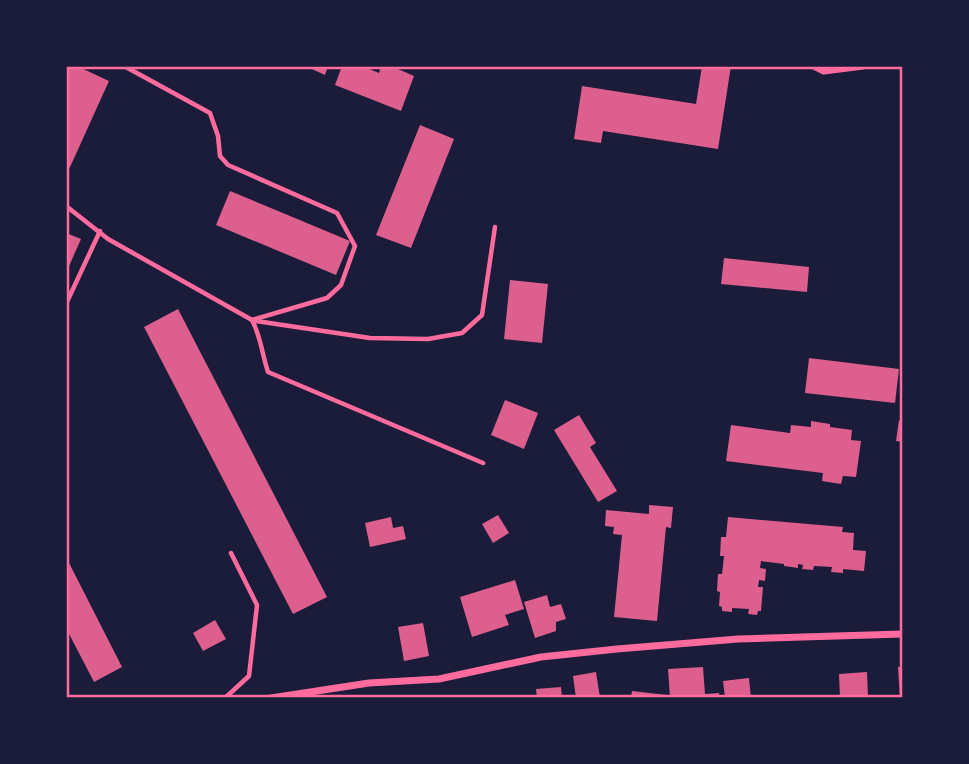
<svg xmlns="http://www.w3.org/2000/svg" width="969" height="764" font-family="'PT Sans',sans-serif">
<rect width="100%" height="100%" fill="#1b1b3a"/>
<g fill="#dd5f8e">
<path d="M66 66H77L109 81 66 176Z"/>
<path d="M305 66H328L325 75Z"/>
<path d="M342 66H362L379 73 381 66H391L414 76 401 111 335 85Z"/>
<path d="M702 66H731L718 149 603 131 601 143 574 139 582 86 696 104Z"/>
<path d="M420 125 454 139 411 248 376 235Z"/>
<path d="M230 191 350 241 336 275 216 225Z"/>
<path d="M66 233 81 239 66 273Z"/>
<path d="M724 258 809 267 807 292 721 284Z"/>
<path d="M510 280 548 284 542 343 504 339Z"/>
<path d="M178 309 327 597 293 614 144 327Z"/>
<path d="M809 358 899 369 895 403 805 393Z"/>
<path d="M505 400 538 413 524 449 491 435Z"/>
<path d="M579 415 596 443 590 447 617 491 598 502 554 430Z"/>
<path d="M899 420 902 421V442L896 441Z"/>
<path d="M811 421 830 424V427L852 430 851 440 861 441 856 477 843 476 841 484 822 481 823 473 726 461 731 425 790 433 791 425 811 427Z"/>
<path d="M649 505 673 507 671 528 666 527 657 621 614 617 622 535 613 534 614 527 605 526 606 510 649 514Z"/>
<path d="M498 515 509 533 493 543 482 524Z"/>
<path d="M391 517 393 528 403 526 406 539 370 547 365 523Z"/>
<path d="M728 517 843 527 842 532 854 533 853 550 866 551 864 571 843 569V573L831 572 832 567 814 566 813 570 802 569 803 565 798 564V568L784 566V564L761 561 760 568 766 569 765 581 759 580 758 587H763L761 611H758L757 615 748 614 749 609 732 608V612L722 611V607L719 606 720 592 717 591 718 574H722L724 556H720L721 537H726Z"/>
<path d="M66 557 122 667 94 682 66 628Z"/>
<path d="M515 580 524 609 505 615 509 625 472 637 460 597Z"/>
<path d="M547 595 550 607 561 604 566 619 556 622V631L535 638 524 602Z"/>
<path d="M215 620 226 639 203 651 193 633Z"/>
<path d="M423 623 429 656 404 661 398 627Z"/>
<path d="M703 667 705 694 719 693V698H670L668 669Z"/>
<path d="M898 667H902V698H900Z"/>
<path d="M596 672 600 698H576L573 676Z"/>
<path d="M867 672 868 697 840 698 839 674Z"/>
<path d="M749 678 751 698H725L723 681Z"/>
<path d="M561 687 562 698H537L536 689Z"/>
<path d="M632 691 667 695V698H631Z"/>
</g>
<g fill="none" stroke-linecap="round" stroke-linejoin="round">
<g stroke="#ff6b9d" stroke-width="4.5">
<path d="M124 66 210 113 218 136 220 156 228 165 337 213 355 246 341 285 327 298 252 320"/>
<path d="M66 206 108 239 252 320C261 337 262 354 268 372L483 463"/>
<path d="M66 304 100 231"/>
<path d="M256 321 370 338 428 339 462 333 482 315 495 227"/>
<path d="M225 698 249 676 257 605 231 553"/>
</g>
<g stroke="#ff6b9d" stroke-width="7">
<path d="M814 66 824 71 863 66"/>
<path d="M271 698 369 683 439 679 541 657 617 649 738 639 902 634"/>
</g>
</g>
<rect width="969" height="764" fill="none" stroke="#1b1b3a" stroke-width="136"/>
<rect x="68" y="68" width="833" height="628" fill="none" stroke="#ff6b9d" stroke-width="2.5"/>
</svg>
